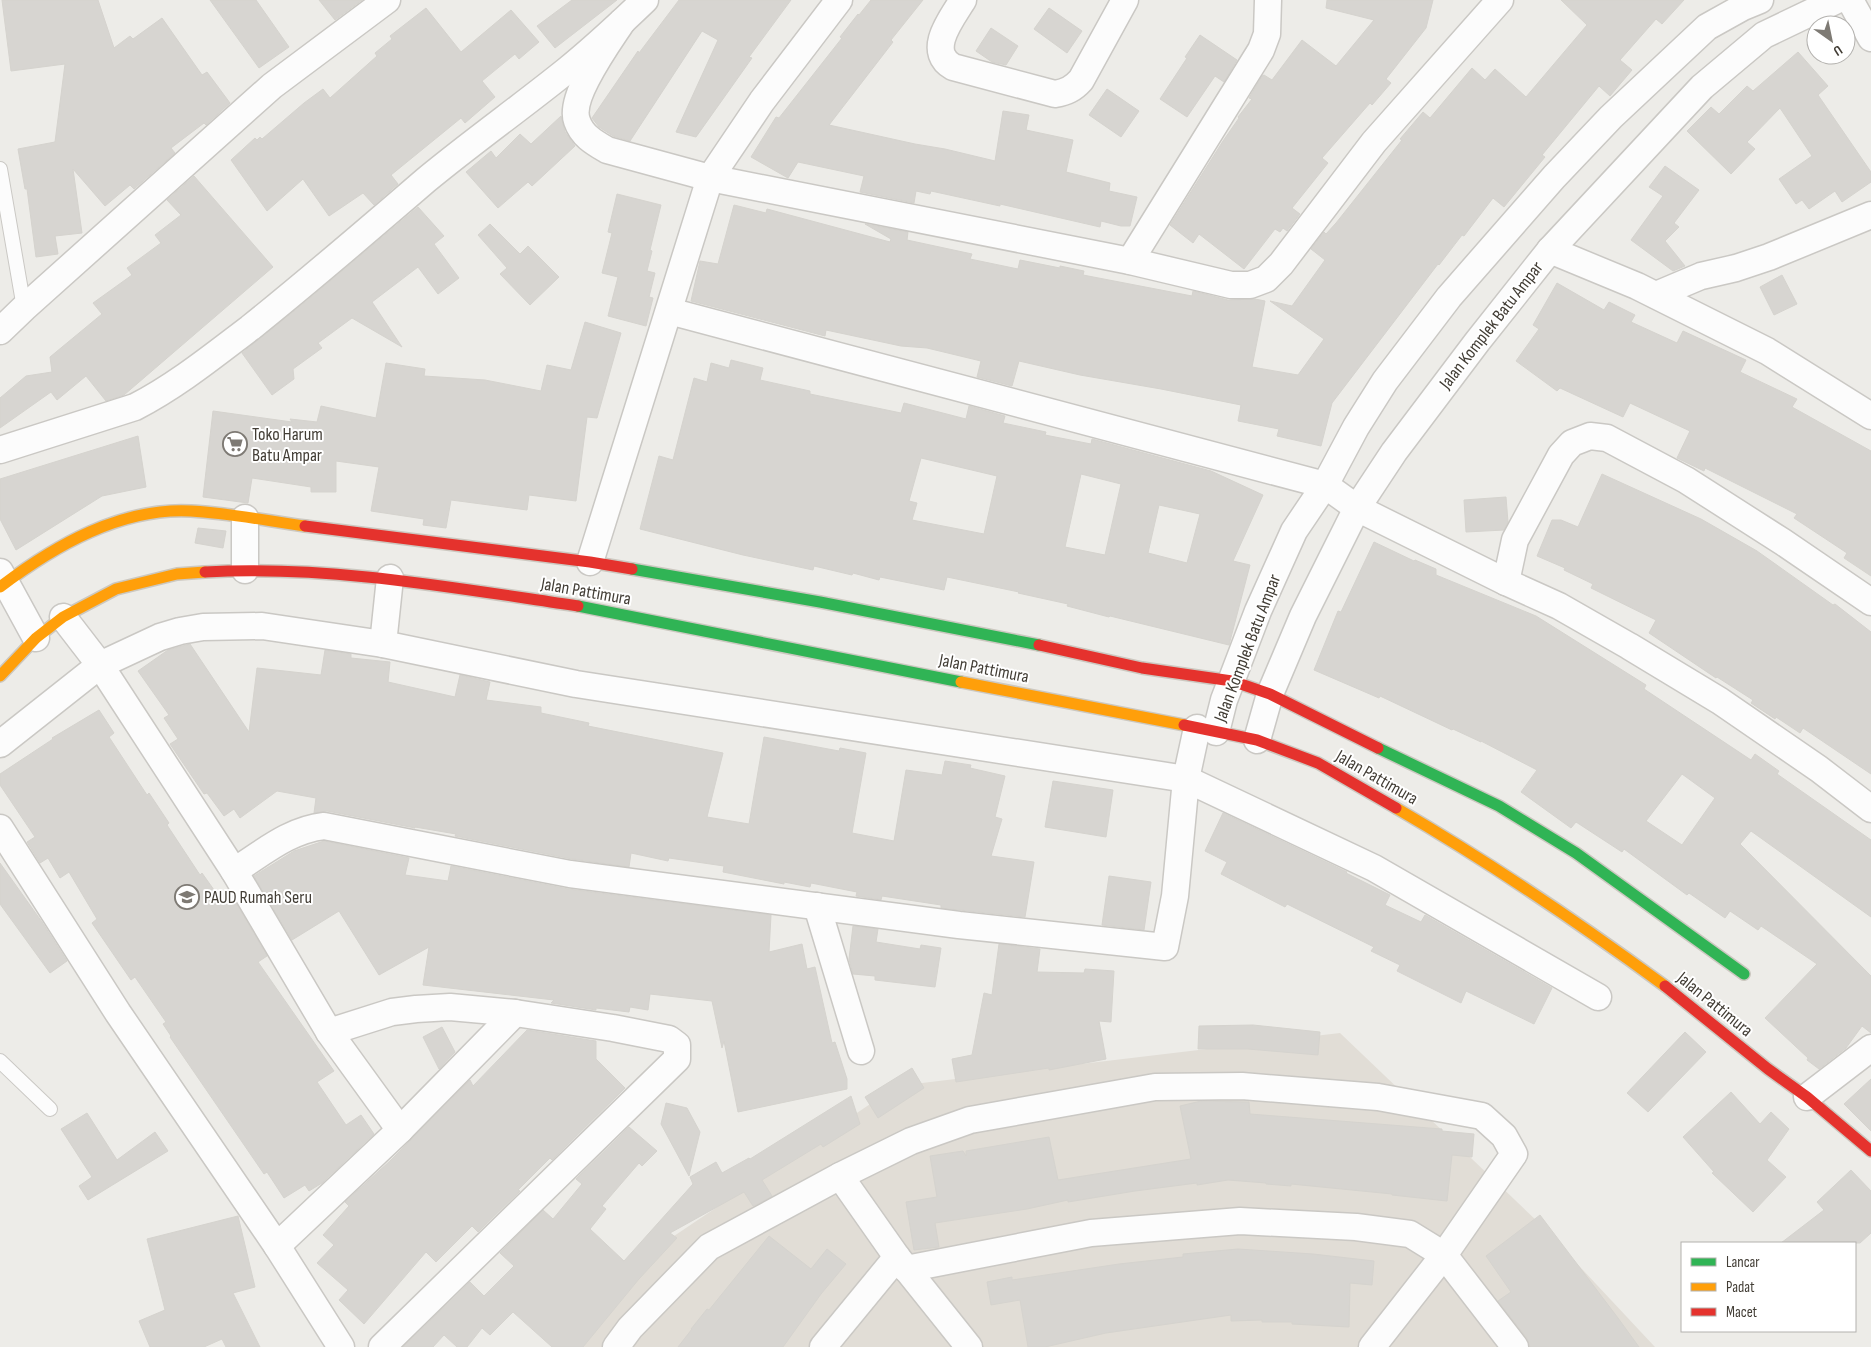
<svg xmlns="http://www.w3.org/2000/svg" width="1871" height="1347" font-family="'Sofia Sans Condensed',sans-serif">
<rect width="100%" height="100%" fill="#edece8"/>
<path fill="#e1ddd6" d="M1340 1033 1538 1222 1655 1347H552L570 1306 897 1086Z"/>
<g fill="#d7d5d1" stroke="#d5d3ce" fill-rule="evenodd">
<path d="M2 0H98L114 48 130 36 133 39 162 18 202 75 207 72 230 103 206 125 204 123 171 148 175 153 134 189 130 185 105 206 73 169 82 233 55 236 58 254 36 257 27 189H25L18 149 55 142 65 64 11 71Z"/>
<path d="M210 0H256L289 47 259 68Z"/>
<path d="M319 0H362L335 20Z"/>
<path d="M572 0H617L555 48 537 26Z"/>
<path d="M679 0H791L749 57 752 58 696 137 676 132 718 40 702 31 630 141 613 136 599 127 592 118 638 51 639 53Z"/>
<path d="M871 0H923L891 40 893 42 829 125 915 144 945 149 995 161 1003 111 1029 115 1026 130 1073 140 1066 172 1110 183 1109 191 1137 197 1130 226H1121L1101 221 1100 227 1000 204V206L931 191 930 194 916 191 914 203 860 192 864 176 798 162 788 178 751 157 776 117 779 118 842 38 840 37 858 14 859 15Z"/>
<path d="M1327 0H1433L1426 28 1386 79 1391 83 1372 105 1370 103 1322 158 1328 163 1292 208 1300 214 1287 231 1283 228 1280 232 1275 229 1244 269 1199 234 1193 243 1170 225 1223 141 1239 118 1238 117 1252 99 1249 98 1262 76 1264 75 1272 80 1302 40 1336 66 1374 20 1326 8Z"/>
<path d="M1561 0H1684L1662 24 1656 19 1620 60 1632 70 1610 96 1599 86 1542 155 1545 157 1504 207 1493 198 1464 236 1462 235 1439 265 1438 264 1332 403 1321 446 1277 436 1279 429 1238 421 1241 405 1161 389 1080 375 1019 361 1012 386 977 377 981 361 927 348 901 346 826 330 825 336 691 301 700 261 718 264 734 205 766 213 767 209 890 242 891 239 865 224 908 232 907 240 972 254 970 259 1018 269 1020 260 1060 268V266L1084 271 1083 275 1192 296 1193 291 1228 300 1255 299 1265 301 1252 367 1298 375 1324 339 1270 301 1292 306 1325 260 1311 249 1324 232 1326 234 1336 223 1402 140 1400 139 1423 112 1430 118 1472 68 1485 80 1495 69 1526 97 1587 25Z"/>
<path d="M426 8 461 52 511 10 539 42 519 59 515 54 482 81 495 97 465 123 461 118 391 175 398 184 374 205 363 193 329 216 303 179 267 211 231 160 255 138 257 140 260 137 262 139 304 103 323 89 330 98 377 56 375 53 392 39 390 36Z"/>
<path d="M1049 8 1082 31 1067 53 1034 29Z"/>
<path d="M991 28 1018 46 1006 65 992 62 976 51Z"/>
<path d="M1200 35 1237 60 1224 82 1215 76 1187 117 1160 99 1187 58 1185 57Z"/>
<path d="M1798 52 1828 86 1818 95 1871 172V182L1842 202 1835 191 1809 209 1802 200 1796 204 1779 179 1812 156 1780 108 1747 142 1755 149 1731 174 1687 131 1711 107 1719 114 1747 86 1753 91Z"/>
<path d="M1107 89 1139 111 1121 137 1089 115Z"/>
<path d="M561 116 565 132 575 146 532 186 528 182 498 208 466 172 491 151 496 158 520 134 531 144Z"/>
<path d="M1665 166 1699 190 1674 223 1679 227 1665 241 1685 266 1673 271 1631 240 1663 196 1649 187Z"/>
<path d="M194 176 273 267 124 395 106 401 86 376 57 400 51 392 0 428V398L26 376 52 372 50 357 102 314 93 303 132 275 127 268 161 243 155 235 181 215 167 200Z"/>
<path d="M617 194 661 205 650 250 652 251 647 271 655 273 649 297 653 298 646 326 608 316 618 277 602 273 612 233 608 232Z"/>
<path d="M418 207 444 236 434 244 459 278 438 294 418 267 372 302 402 347 352 318 318 343 322 348 293 369 294 379 272 395 242 353 304 303Z"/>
<path d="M490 224 520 254 528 246 559 277 530 305 500 274 507 268 478 235Z"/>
<path d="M1782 275 1797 304 1774 315 1760 287Z"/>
<path d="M1557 283 1604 310 1609 302 1635 315 1631 322 1677 343 1683 331 1746 360 1740 372 1797 399 1792 407 1871 451V576L1844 558 1847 553 1794 518 1797 514 1705 468 1704 471 1677 458 1690 431 1630 403 1623 417 1560 388 1557 391 1516 361 1539 329 1533 325Z"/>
<path d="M585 322 621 333 597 418 587 417 576 501 529 495 527 510 451 500 446 528 423 525 424 519 371 511 379 467 336 461V492H311V487L252 478 248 503 203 497 213 411 292 422 290 419 317 422 321 406 376 418 386 363 425 369 424 376 485 380 541 391 547 365 571 370Z"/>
<path d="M731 360 763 368 760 380 810 391V394L901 413 904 403 966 419 969 406 1005 416 1003 423 1046 432 1045 435 1091 444 1092 439 1211 471 1263 495 1233 561 1250 565 1229 645 1110 616 1109 617 1067 606 1068 604 1018 593 1019 592 947 577 944 590 880 577 879 580 853 573 852 575 814 566 813 570 743 555 640 529 659 456 673 460 694 378 707 382 711 363 729 368ZM921 458 997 476 984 534 912 520 917 503 909 501ZM1081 474 1121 484 1105 555 1065 547ZM1159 505 1200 514 1187 563 1148 553Z"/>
<path d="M138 436 146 487 102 496 16 550 0 519V479Z"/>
<path d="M1602 474 1701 519 1757 551 1833 605 1835 604 1871 632V774L1803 728 1800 733 1776 717 1775 719 1751 703 1753 700 1717 677 1716 678 1649 633 1656 620 1591 588 1593 584 1564 570 1565 568 1537 556 1552 520H1561L1578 527Z"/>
<path d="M1506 497 1508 522 1504 530 1466 532 1464 500Z"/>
<path d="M198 528 226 531 223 548 195 543Z"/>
<path d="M1374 542 1414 561 1415 560 1436 569V575L1536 616 1646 685 1644 689 1751 760 1755 754 1779 771 1777 774 1871 840V917L1751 831 1740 844 1871 976V1033L1862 1026 1846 1048 1819 1069 1807 1060 1808 1058 1765 1018 1817 964 1761 926 1758 930 1730 911 1725 918 1689 893 1687 895 1624 849 1622 852 1576 822 1571 828 1521 792 1537 770 1481 741V742L1453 729 1452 730 1380 696 1379 698 1314 670 1338 611 1341 612ZM1682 774 1715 798 1682 845 1646 821Z"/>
<path d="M190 644 249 732 257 668 321 675 325 650 351 654V658L390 662 388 682 455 697 460 675 490 682 486 700 541 707V713L589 723 588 726 723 753 707 817 749 824 764 737 839 751 840 748 866 753 852 833 894 841 906 770 942 775 945 761 971 765 970 768 1005 776 995 817 1002 819 991 856 1034 862 1025 917 941 908V905L882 896 881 900 856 896 857 892 811 883 810 887 784 882V884L723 872 724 866 669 858 668 861 631 853 629 867 572 859 455 836 456 834 415 827V828L327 811 314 813 316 798 277 791 240 818 234 809 224 816 207 793 204 794 170 744 178 739 164 718 169 715 138 671 168 650Z"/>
<path d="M99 710 114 733 109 737 147 795 149 793 169 823 167 825 200 875 202 873 219 897 229 891 267 956 258 962 334 1071 317 1082 346 1125 361 1115 374 1134 322 1183 309 1191 305 1185 284 1198 267 1172 264 1174 170 1037 171 1036 163 1024 166 1022 135 977 131 980 92 923 97 919 69 872 60 878 48 858 40 863 27 842 35 837 0 785V774L53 739 52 738Z"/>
<path d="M1053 781 1113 790 1106 837 1045 827Z"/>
<path d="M1223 813 1347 872 1346 873 1390 895 1385 905 1421 922 1425 915 1552 988 1534 1024 1466 991 1461 1003 1397 971 1400 965 1371 951 1374 947 1287 904 1285 907 1221 874 1227 862 1205 851Z"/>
<path d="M324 841 409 858 405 875 448 881 451 866 568 889 771 915 769 952 802 944 807 969 815 967 832 1043 835 1042 847 1079V1089L738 1112 724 1041 722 1048 712 1001 650 994 648 1010 630 1007 629 1012 596 1008V1010L551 1003 554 1000 423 985 429 947 379 975 339 911 292 940 254 876 294 851Z"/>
<path d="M0 863 42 922 67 961 50 973 0 904Z"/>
<path d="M1109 876 1151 882 1144 930 1102 925Z"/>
<path d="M853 926 878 929 876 942 920 949 921 945 941 948 935 987 875 980V976L853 974 849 959Z"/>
<path d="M999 944 1040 949 1037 972 1084 973 1085 969 1114 971 1111 1022 1099 1021 1106 1059 1049 1070V1068L956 1082 952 1059 972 1055 984 993 992 995Z"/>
<path d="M1253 1025 1320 1032 1318 1055 1248 1049H1198L1199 1026Z"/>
<path d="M442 1027 455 1052 439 1069 423 1037Z"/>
<path d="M527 1030 596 1041V1059L625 1088 552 1160 550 1158 518 1190 520 1191 478 1232 472 1226 436 1262 426 1252 364 1324 339 1300 348 1290 317 1263 334 1245 323 1235 349 1206 345 1202 391 1160 470 1080 473 1086Z"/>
<path d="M1685 1032 1706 1052 1648 1112 1627 1093Z"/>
<path d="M912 1068 924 1088 878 1118 865 1097Z"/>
<path d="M1871 1079V1131L1844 1104Z"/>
<path d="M1731 1092 1760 1124 1771 1112 1789 1129 1767 1160 1786 1177 1753 1212 1712 1173 1714 1172 1683 1137Z"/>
<path d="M851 1096 860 1124 823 1147 821 1144 762 1180 772 1196 769 1198 753 1206 744 1192 670 1233 677 1238 639 1279 583 1347H552L513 1312 490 1335 482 1328 467 1347H457L444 1335 433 1347H403L470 1282 484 1296 514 1266 500 1253 543 1210 553 1219 582 1184 576 1179 629 1127 657 1151 642 1166 639 1163 602 1206 606 1209 590 1229 624 1261 693 1184 690 1177 716 1162 722 1173 749 1158 750 1159Z"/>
<path d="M1201 1101 1249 1102 1250 1114 1442 1129V1131L1474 1134 1472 1157 1452 1155 1447 1201 1392 1195V1194L1291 1184V1186L1266 1184V1183L1228 1180 1197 1185V1183L1135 1191 1068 1202V1200L1027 1209 935 1223 939 1247 914 1250 906 1202 937 1197 930 1156 963 1151 966 1156V1151L1049 1137 1058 1180 1191 1159 1180 1106Z"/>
<path d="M666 1103 687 1108 700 1132 689 1176 661 1124Z"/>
<path d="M87 1113 117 1160 155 1132 168 1151 88 1200 79 1186 92 1177 61 1129Z"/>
<path d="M1851 1170 1871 1191V1233L1860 1243H1781L1824 1210 1817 1202Z"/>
<path d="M1540 1215 1618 1318 1639 1347H1530L1527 1338 1498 1301 1511 1292 1486 1256Z"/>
<path d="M238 1216 255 1287 233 1293 260 1347H226L222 1339 204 1347H150L139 1321 165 1310 147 1239Z"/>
<path d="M769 1236 811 1269 827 1249 846 1264 821 1294 783 1347H678L692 1329H691L707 1309 709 1310Z"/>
<path d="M1238 1249 1313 1254 1374 1261 1372 1285 1350 1283 1349 1327 1292 1324V1322H1262V1320L1231 1321V1315L1106 1333 1045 1347H1028L1020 1300 991 1305 987 1282 1012 1277V1280L1119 1264 1183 1257V1254Z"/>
</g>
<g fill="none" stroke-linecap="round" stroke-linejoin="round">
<defs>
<g id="lane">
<path d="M0 169 24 308"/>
<path d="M0 1061 50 1109"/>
</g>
<g id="street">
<path d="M963 0C952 18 925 51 953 67L1055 94C1066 92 1073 89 1081 80L1125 0"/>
<path d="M1850 0 1871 38"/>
<path d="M622 22C609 42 568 97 577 121 582 136 595 143 607 150L710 178 1130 261 1231 285H1250L1266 279 1281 264 1374 142 1500 0"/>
<path d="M1550 250 1637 286 1767 351 1871 416"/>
<path d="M1130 261 1261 50 1267 34 1268 0"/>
<path d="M1656 295 1701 276 1736 268 1769 257 1871 215"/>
<path d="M669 311 1325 485 1357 508 1506 582 1559 606 1629 646 1720 701 1819 769 1871 809"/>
<path d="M0 331 24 308 272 86 387 0"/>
<path d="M0 450 135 407C176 386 213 356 250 328 310 280 368 230 426 180 472 142 520 108 566 71 593 49 619 25 645 0"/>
<path d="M245 518V570"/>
<path d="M590 562 710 178 762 101 839 0"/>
<path d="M0 572 36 638"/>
<path d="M390 578 383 644 576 684 1186 779 1374 868 1598 997"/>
<path d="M1506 582 1515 540 1561 455 1572 443 1590 436 1607 438 1686 480 1783 542 1871 602"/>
<path d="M63 617 100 665 234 871 329 1032 400 1130"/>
<path d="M1216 732 1224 700 1258 611 1294 531 1325 485 1356 427 1385 381 1449 297 1554 177 1611 117 1707 27 1743 7 1760 0"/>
<path d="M1257 740 1270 694 1303 616 1357 508 1394 452 1477 342 1550 250 1702 87 1764 35 1837 0"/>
<path d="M0 744 100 665 160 637 180 631 203 627 262 626 383 644"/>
<path d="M0 828 118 1013 277 1246 341 1347"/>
<path d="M234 871C263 853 289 830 324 826L570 874 959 925 1165 947 1175 896 1186 779 1197 728"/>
<path d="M817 906 861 1051"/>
<path d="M329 1032 392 1012 416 1009 450 1007 515 1013 613 1028 669 1039 677 1045V1059L382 1347"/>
<path d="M1807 1097 1871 1048"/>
<path d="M840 1176 897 1257 969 1347"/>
<path d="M277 1246 400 1130 515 1013"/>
<path d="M616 1347 630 1328 709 1247 840 1176 911 1141 970 1120 1155 1087 1242 1086 1378 1097 1482 1116 1504 1136 1514 1154 1444 1255 1410 1234 1356 1227 1240 1221 1091 1233 906 1269"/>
<path d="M823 1347 897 1257"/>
<path d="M1372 1347 1444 1255 1515 1347"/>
</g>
<g id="fast">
<path d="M632 569 820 602 1039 645"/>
<path d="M578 606 961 682"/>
<path d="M1378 748 1499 806 1576 853 1744 974"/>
</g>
<g id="slow">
<path d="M0 587C54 546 121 507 191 511 229 513 268 521 305 526"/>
<path d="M0 676 36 638 63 617 116 589 177 574 205 572"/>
<path d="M961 682 1184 725"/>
<path d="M1396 808C1489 862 1578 922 1665 986"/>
</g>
<g id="jam">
<path d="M305 526 590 562 632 569"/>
<path d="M205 572C330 565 455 588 578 606"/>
<path d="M1039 645 1142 668 1232 681 1270 694 1378 748"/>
<path d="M1184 725 1257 740 1318 763 1396 808"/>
<path d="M1665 986 1768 1069 1807 1097 1871 1151"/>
</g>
</defs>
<use href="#lane" stroke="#cac8c4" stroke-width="16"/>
<use href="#street" stroke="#cac8c4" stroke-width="29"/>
<use href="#fast" stroke="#ccc8c0" stroke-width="14"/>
<use href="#slow" stroke="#ccc8c0" stroke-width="14"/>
<use href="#jam" stroke="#ccc8c0" stroke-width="14"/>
<use href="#lane" stroke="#fcfcfc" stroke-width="14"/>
<use href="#street" stroke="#fcfcfc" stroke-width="26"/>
<use href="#fast" stroke="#30b455" stroke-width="11"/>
<use href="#slow" stroke="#ff9f0a" stroke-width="11"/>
<use href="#jam" stroke="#e5322d" stroke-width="11"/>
</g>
<defs>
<symbol id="supermarket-ring" viewBox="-11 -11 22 22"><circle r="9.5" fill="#fff" stroke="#7e7a74" stroke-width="1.5"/><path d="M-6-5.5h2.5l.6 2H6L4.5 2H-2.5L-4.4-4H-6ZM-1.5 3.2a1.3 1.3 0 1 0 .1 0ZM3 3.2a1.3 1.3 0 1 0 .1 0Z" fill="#7e7a74"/></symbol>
<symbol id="school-ring" viewBox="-11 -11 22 22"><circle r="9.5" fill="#fff" stroke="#7e7a74" stroke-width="1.5"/><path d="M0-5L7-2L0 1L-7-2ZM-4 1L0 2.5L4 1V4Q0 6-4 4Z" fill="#7e7a74"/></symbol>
</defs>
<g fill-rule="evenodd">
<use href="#supermarket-ring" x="221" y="430" width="28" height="28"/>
<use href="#school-ring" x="173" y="883" width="28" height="28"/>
</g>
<g text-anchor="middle" stroke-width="4" stroke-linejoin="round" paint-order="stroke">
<g font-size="18" fill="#423d35" stroke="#fff">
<text transform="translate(1491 325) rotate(-52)" y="6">Jalan Komplek Batu Ampar</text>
<text transform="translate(586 591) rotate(10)" y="6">Jalan Pattimura</text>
<text transform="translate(1247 648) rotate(-69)" y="6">Jalan Komplek Batu Ampar</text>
<text transform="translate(984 668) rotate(11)" y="6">Jalan Pattimura</text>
<text transform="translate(1377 777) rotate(30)" y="6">Jalan Pattimura</text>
<text transform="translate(1715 1004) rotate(39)" y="6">Jalan Pattimura</text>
</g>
<g font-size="18" fill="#423d35" stroke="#fff" text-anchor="start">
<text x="252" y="440">Toko Harum<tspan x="252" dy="21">Batu Ampar</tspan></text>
<text x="204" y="903">PAUD Rumah Seru</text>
</g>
</g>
<rect x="1681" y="1242" width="175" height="90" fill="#ffffff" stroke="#b3b1ae"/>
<rect x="1691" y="1258" width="25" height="8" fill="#30b455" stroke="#b3b1ae"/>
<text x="1726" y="1267" font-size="15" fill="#423d35">Lancar</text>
<rect x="1691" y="1283" width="25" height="8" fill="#ff9f0a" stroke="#b3b1ae"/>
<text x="1726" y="1292" font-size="15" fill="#423d35">Padat</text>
<rect x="1691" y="1308" width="25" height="8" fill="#e5322d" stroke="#b3b1ae"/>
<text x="1726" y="1317" font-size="15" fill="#423d35">Macet</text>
<g transform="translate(1831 40) rotate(147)"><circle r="24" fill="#ffffff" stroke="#b3b1ae"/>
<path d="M0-4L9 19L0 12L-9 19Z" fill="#7e7a74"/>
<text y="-8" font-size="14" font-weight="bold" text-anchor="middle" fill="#423d35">U</text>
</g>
</svg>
